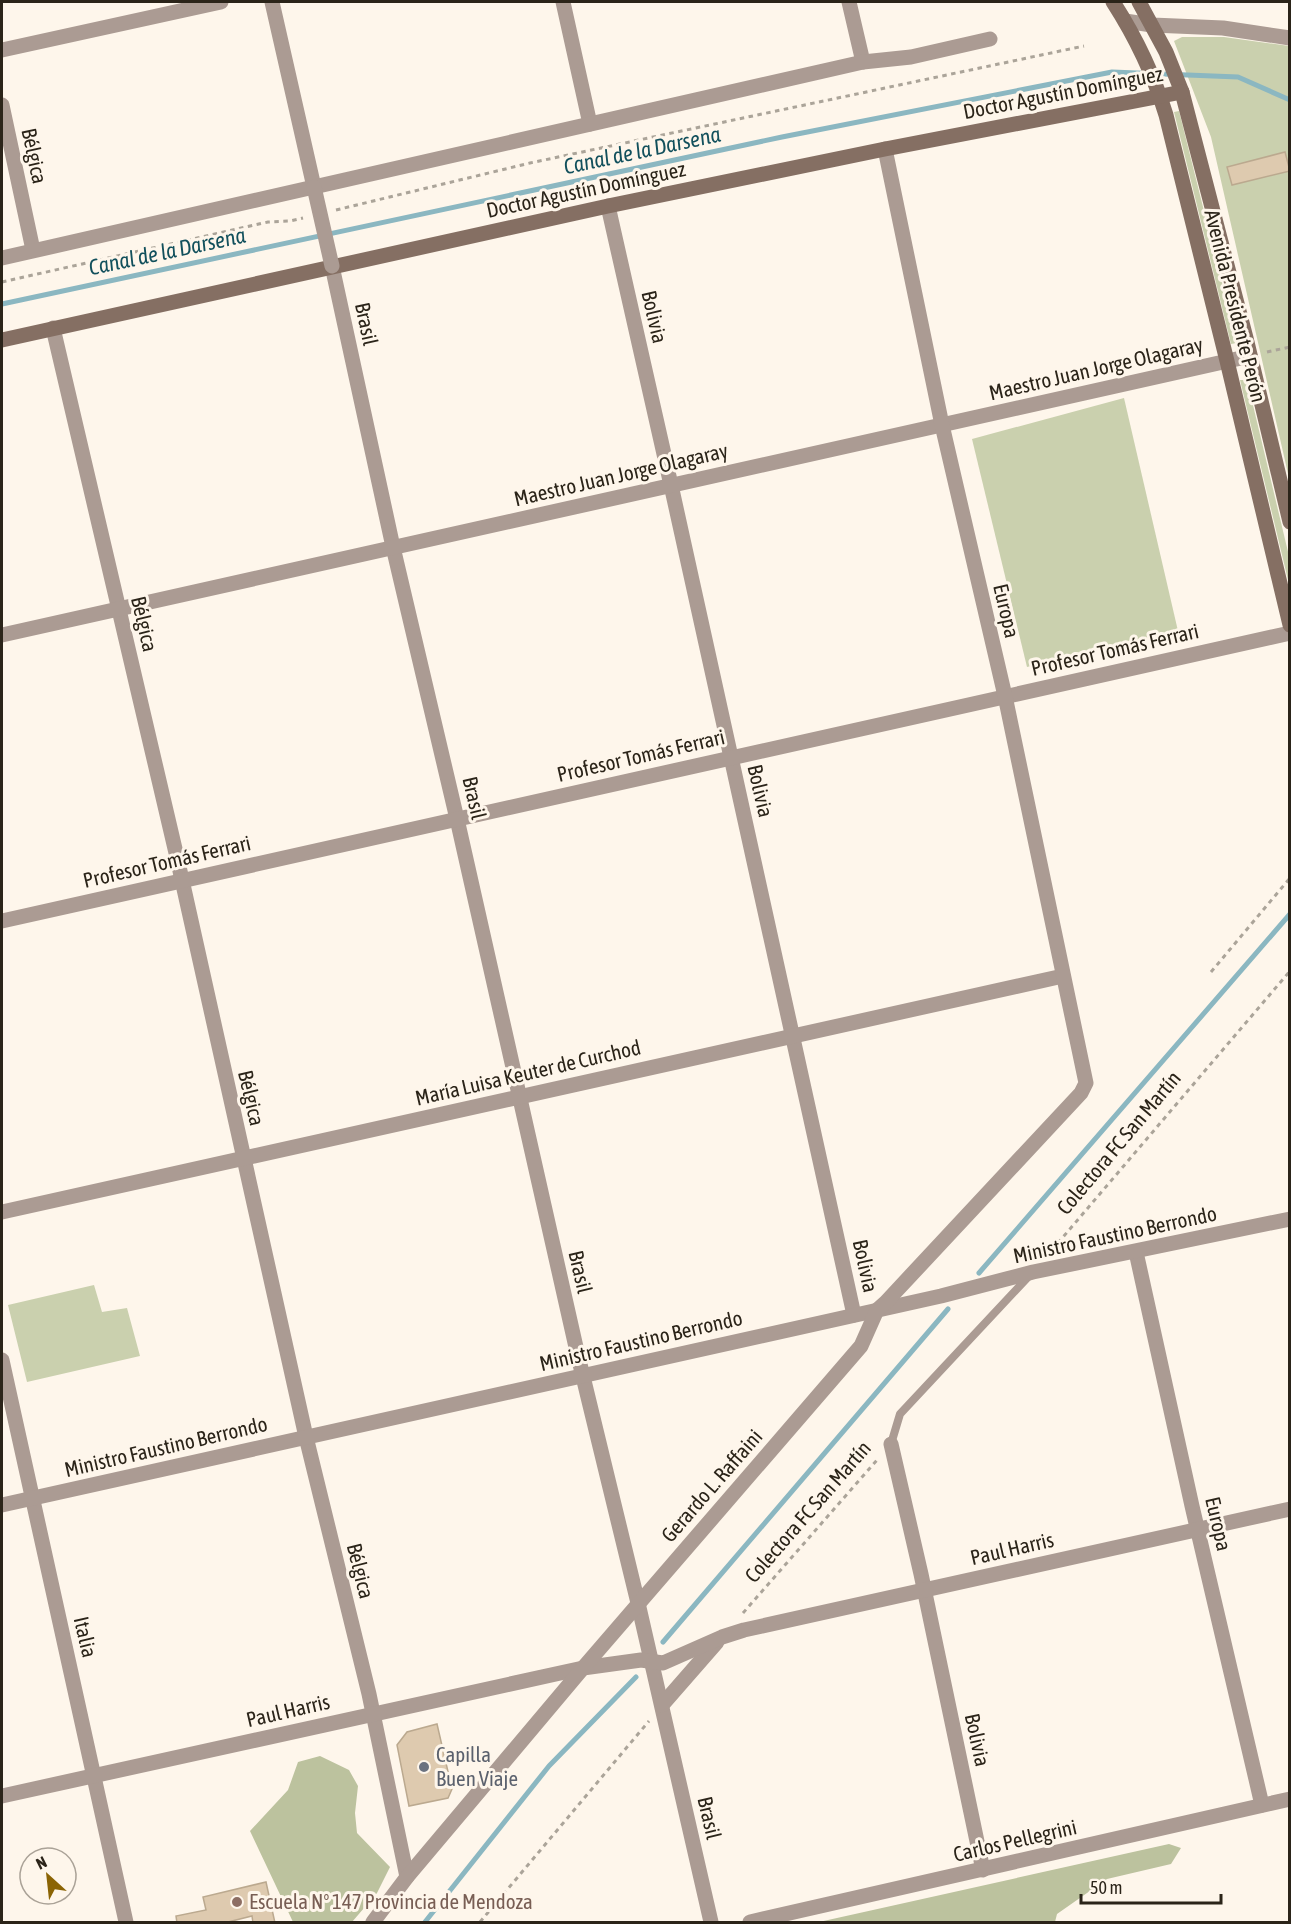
<svg xmlns="http://www.w3.org/2000/svg" width="1291" height="1924" font-family="'Asap Condensed',sans-serif">
<rect width="100%" height="100%" fill="#fef6eb"/>
<g fill="#cad0ae">
<path d="M1182 37H1224L1289 46V478L1211 137 1174 41Z"/>
<path d="M1179 111 1237 343 1231 344 1174 112Z"/>
<path d="M1240 380H1247L1289 556V584Z"/>
<path d="M1124 398 1178 631 1027 667 972 439Z"/>
<path d="M94 1285 102 1312 127 1308 140 1356 27 1382 8 1305Z"/>
</g>
<g fill="#bcc29e">
<path d="M320 1756 349 1770 358 1786 355 1813 357 1833 390 1867 377 1893 352 1922H293L250 1831 288 1790 298 1762Z"/>
<path d="M1169 1844 1181 1848 1171 1864 1107 1879 1057 1914 1055 1922H819Z"/>
</g>
<g fill="none" stroke-linecap="round" stroke-linejoin="round">
<g stroke="#8bb7c1" stroke-width="5">
<path d="M2 304 782 137 1112 72 1238 77 1290 100"/>
<path d="M979 1273 1290 914"/>
<path d="M663 1642 948 1309"/>
<path d="M425 1922 549 1766 636 1677"/>
</g>
</g>
<g fill="#decaaf" stroke="#bba98f" stroke-width="1.5">
<path d="M1285 152 1290 171 1232 185 1227 167Z"/>
<path d="M437 1724 452 1789 448 1798 409 1806 397 1745 407 1732Z"/>
<path d="M266 1882 275 1923H253L252 1916 224 1923H177L176 1916 206 1910 203 1897Z"/>
</g>
<g fill="none" stroke-linecap="round" stroke-linejoin="round">
<g stroke="#aba499" stroke-width="3" stroke-dasharray="4.5 4.5" stroke-linecap="butt">
<path d="M336 210 530 163 1084 46"/>
<path d="M2 282 268 222 290 221 303 218"/>
<path d="M1267 352 1290 347"/>
<path d="M1211 972 1290 878"/>
<path d="M1052 1250 1290 971"/>
<path d="M743 1613 877 1460"/>
<path d="M480 1922 649 1721"/>
</g>
<path stroke="#ab9b93" stroke-width="8" d="M891 1444 900 1414 1029 1276"/>
<g stroke="#ab9b93" stroke-width="15">
<path d="M272 2 314 187"/>
<path d="M563 2 590 124"/>
<path d="M849 2 863 62"/>
<path d="M1125 21 1152 25 1223 28 1290 38"/>
<path d="M2 50 221 2"/>
<path d="M2 105 33 250"/>
<path d="M608 206 671 485 854 1315"/>
<path d="M2 258 863 62 911 57 990 39"/>
<path d="M332 266 393 547 457 819 578 1356 638 1603 711 1922"/>
<path d="M53 328 176 853 306 1437 369 1694 407 1877"/>
<path d="M2 635 1250 356"/>
<path d="M2 921 1290 633"/>
<path d="M2 1212 1063 976"/>
<path d="M1136 1252 1192 1506 1262 1805"/>
<path d="M2 1360 126 1922"/>
<path d="M891 1444 921 1574 983 1870"/>
<path d="M2 1505 941 1296 1033 1272 1290 1219"/>
<path d="M662 1705 717 1642"/>
<path d="M2 1796 583 1668 641 1660 663 1663 722 1637 744 1630 1290 1509"/>
<path d="M373 1922 407 1877 583 1668 861 1346 877 1310 886 1302 1081 1093 1086 1083 1005 696 942 425 885 149"/>
<path d="M750 1922 1290 1799"/>
</g>
<g stroke="#856f63" stroke-width="15">
<path d="M1113 2C1135 36 1154 76 1166 115L1227 361 1290 625"/>
<path d="M1139 2 1166 52 1182 92 1246 338 1290 522"/>
<path d="M2 340 608 206 885 149 1182 92"/>
</g>
<path stroke="#ab9b93" stroke-width="15" d="M314 187 332 266"/>
</g>
<circle fill="#6b7280" stroke="#fef6eb" stroke-width="2" cx="424" cy="1767" r="6"/>
<circle fill="#8d6e63" stroke="#fef6eb" stroke-width="2" cx="237" cy="1902" r="6"/>
<g text-anchor="middle" stroke-width="6" stroke-linejoin="round" paint-order="stroke">
<g font-size="21" fill="#2b2419" stroke="#fef6eb">
<text transform="translate(1063 93) rotate(-11)" y="7">Doctor Agustín Domínguez</text>
<text transform="translate(34 156) rotate(78)" y="7">Bélgica</text>
<text transform="translate(586 190) rotate(-12)" y="7">Doctor Agustín Domínguez</text>
<text transform="translate(1235 306) rotate(76)" y="7">Avenida Presidente Perón</text>
<text transform="translate(654 317) rotate(77)" y="7">Bolivia</text>
<text transform="translate(366 324) rotate(78)" y="7">Brasil</text>
<text transform="translate(1096 369) rotate(-13)" y="7">Maestro Juan Jorge Olagaray</text>
<text transform="translate(621 475) rotate(-13)" y="7">Maestro Juan Jorge Olagaray</text>
<text transform="translate(1006 611) rotate(77)" y="7">Europa</text>
<text transform="translate(144 624) rotate(77)" y="7">Bélgica</text>
<text transform="translate(1115 650) rotate(-13)" y="7">Profesor Tomás Ferrari</text>
<text transform="translate(641 756) rotate(-13)" y="7">Profesor Tomás Ferrari</text>
<text transform="translate(760 791) rotate(77)" y="7">Bolivia</text>
<text transform="translate(474 798) rotate(77)" y="7">Brasil</text>
<text transform="translate(167 862) rotate(-13)" y="7">Profesor Tomás Ferrari</text>
<text transform="translate(528 1073) rotate(-13)" y="7">María Luisa Keuter de Curchod</text>
<text transform="translate(251 1098) rotate(77)" y="7">Bélgica</text>
<text transform="translate(1119 1143) rotate(-50)" y="7">Colectora FC San Martín</text>
<text transform="translate(1115 1235) rotate(-12)" y="7">Ministro Faustino Berrondo</text>
<text transform="translate(865 1266) rotate(78)" y="7">Bolivia</text>
<text transform="translate(580 1272) rotate(77)" y="7">Brasil</text>
<text transform="translate(641 1341) rotate(-13)" y="7">Ministro Faustino Berrondo</text>
<text transform="translate(166 1447) rotate(-13)" y="7">Ministro Faustino Berrondo</text>
<text transform="translate(712 1486) rotate(-49)" y="7">Gerardo L. Raffaini</text>
<text transform="translate(808 1512) rotate(-49)" y="7">Colectora FC San Martín</text>
<text transform="translate(1218 1524) rotate(77)" y="7">Europa</text>
<text transform="translate(1012 1549) rotate(-13)" y="7">Paul Harris</text>
<text transform="translate(360 1571) rotate(76)" y="7">Bélgica</text>
<text transform="translate(85 1637) rotate(77)" y="7">Italia</text>
<text transform="translate(288 1711) rotate(-13)" y="7">Paul Harris</text>
<text transform="translate(977 1740) rotate(78)" y="7">Bolivia</text>
<text transform="translate(709 1818) rotate(77)" y="7">Brasil</text>
<text transform="translate(1015 1841) rotate(-13)" y="7">Carlos Pellegrini</text>
</g>
<g font-size="21" fill="#5b616d" stroke="#fef6eb" text-anchor="start">
<text x="436" y="1762">Capilla<tspan x="436" dy="24">Buen Viaje</tspan></text>
</g>
<g font-size="21" fill="#785e54" stroke="#fef6eb" text-anchor="start">
<text x="249" y="1909">Escuela N° 147 Provincia de Mendoza</text>
</g>
<g font-size="22" font-style="italic" fill="#12505c" stroke="#fef6eb">
<text transform="translate(642 150) rotate(-12)" y="8">Canal de la Darsena</text>
<text transform="translate(167 251) rotate(-12)" y="8">Canal de la Darsena</text>
</g>
</g>
<rect width="1291" height="1924" fill="none" stroke="#2b2419" stroke-width="6"/>
<g transform="translate(48 1876) rotate(333)"><circle r="28" fill="#fef6eb" stroke="#aaa297" stroke-width="1.5"/>
<path d="M0-4.5L10 22L0 15L-10 22Z" fill="#8b6404"/>
<text y="-9" font-size="16" font-weight="bold" text-anchor="middle" fill="#2b2419">N</text>
</g>
<path d="M1081 1894v9h140v-9" fill="none" stroke="#2b2419" stroke-width="3"/>
<text x="1090" y="1894" font-size="18" fill="#2b2419" stroke="#fef6eb" stroke-width="4.5" paint-order="stroke">50 m</text>
</svg>
